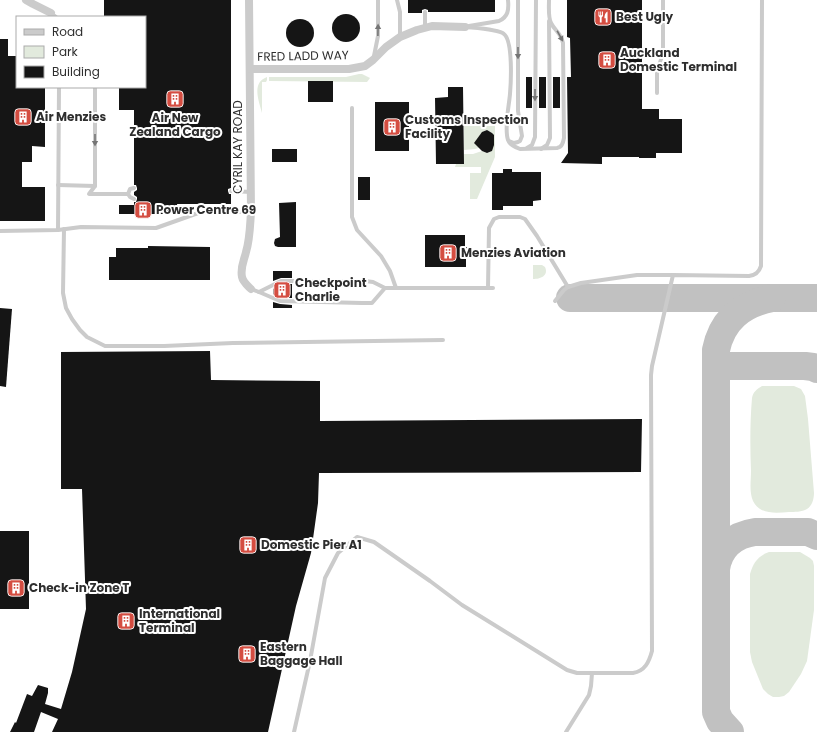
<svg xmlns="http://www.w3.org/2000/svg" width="817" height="732" font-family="Poppins,sans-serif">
<rect width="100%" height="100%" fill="#fff"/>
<g fill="#e2eadd">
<path d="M359 74H362L370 78 367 82 269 81V77H346Z"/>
<path d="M267 77V80L266 82H262V113C259 101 251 83 267 77Z"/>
<path d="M464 126H495V157L477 199H470V173H481V167H455L456 164H464V154H473L482 151 487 153 492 151V133L487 130C478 133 477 140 479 148L475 149 464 150Z"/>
<path d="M533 265H542L545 267C549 276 540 279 533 279Z"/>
<path d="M762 386H794L801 389 805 396 808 419 814 493C814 499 812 506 807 509 802 512 794 512 789 512 776 513 760 515 753 501 749 492 751 480 751 471 750 447 750 422 752 398 753 392 757 389 762 386Z"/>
<path d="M769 552H800L810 558 813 561 814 566V610L807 661 801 674 789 692 784 696 779 697H773L768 694 763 689 752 662 750 652V574C753 563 758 556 769 552Z"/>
</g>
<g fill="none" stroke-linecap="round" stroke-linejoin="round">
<g stroke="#c1c1c1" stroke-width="28">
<path d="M570 298H817"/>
<path d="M716 366H805L813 367 817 369"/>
<path d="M716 569C719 548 734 535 755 532H808L817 536"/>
<path d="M730 732 720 721 716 712V350C722 320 742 304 772 298"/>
</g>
</g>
<g fill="#151515">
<path d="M104 0H231V188L228 189V191L229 194H231V204H177L178 210 166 211V214H119V205H134V202H136L137 199V197L134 195V192L137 190V188L136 185H134V110H119V87H145V17H104Z"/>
<path d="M408 0H495V12H428V10L425 9 422 10V13H408Z"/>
<path d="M567 0H642V109H659V119H682V153H656V158H639V157H602V164L561 163 568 153 567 77H571L570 38 567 37Z"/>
<circle cx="346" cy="28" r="14"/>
<circle cx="300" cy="33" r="14"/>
<path d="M0 39H8V56H17V87H45V147L32 146V162H22V187H45V221H0Z"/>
<rect x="526" y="77" width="6" height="31"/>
<rect x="539" y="77" width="7" height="31"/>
<rect x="553" y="77" width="7" height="31"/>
<rect x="308" y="81" width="25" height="21"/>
<path d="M448 87H463L464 164H436L435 98 448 97Z"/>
<rect x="375" y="102" width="34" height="49"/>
<path d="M487 130 492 133 494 135V145L492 151 487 153 482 151 474 143 482 132Z"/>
<rect x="272" y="149" width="25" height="13"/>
<path d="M503 169H512V172H541V200L533 201V206H503V210H492V173H503Z"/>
<rect x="358" y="177" width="12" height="23"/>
<path d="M296 202V247H278L275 246 274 243 275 239 280 237 279 203Z"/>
<path d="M425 235H465V247H470V255H466V267H425Z"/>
<path d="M148 246 210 247V280H109V257H116V248H148Z"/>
<path d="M273 271H292V278H281L273 281Z"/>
<path d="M282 284H292V298H281L273 294V289Z"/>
<path d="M273 302 280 304 292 305V308H273Z"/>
<path d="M0 308 12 309 6 387 0 386Z"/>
<path d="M210 351 211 380 320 381V421L642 419 641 472 319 473 318 503 311 553 296 606 268 732H52L58 719 41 712 34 732H10L15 722 16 723 27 694 32 696 38 685 48 688V693L45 704 61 709 72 672 86 609 82 489H61V352Z"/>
<rect x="0" y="531" width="29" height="78"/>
</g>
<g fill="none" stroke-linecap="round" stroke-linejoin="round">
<g stroke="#cbcbcb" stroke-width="4">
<path d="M397 0 400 12V37"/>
<path d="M51 13 56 17"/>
<path d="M469 26 499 21C508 17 509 10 508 0"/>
<path d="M465 27C474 28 498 29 504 34 513 41 511 82 510 94 509 106 504 128 508 140 510 145 515 147 520 149L557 148C562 147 563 143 564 138L563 43C561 33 555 31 551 23 548 17 549 7 549 0"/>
<path d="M425 28V12"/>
<path d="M374 56 378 36V0"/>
<path d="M657 93V72L663 53V0"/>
<path d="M352 108V217L357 230 381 256 390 271 396 288"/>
<path d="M509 141 514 143 518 142 520 141 522 136 518 111V0"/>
<path d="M527 148 532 145 535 137 536 0"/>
<path d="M541 149 547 145 550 138 549 21"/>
<path d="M58 185 95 186V87"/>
<path d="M95 186 89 194H128L130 197 134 199"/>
<path d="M231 191 251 192"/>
<path d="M128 194 130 189 134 188"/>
<path d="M64 229 63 293 66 308 72 319 80 330 87 337 105 346H164L233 343 443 340"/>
<path d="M58 230 59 87"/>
<path d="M0 231 58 230 81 227 156 228 201 212H251"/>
<path d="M488 288 489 228 494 219 499 217H520L525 219 537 236 568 287"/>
<path d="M251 289 259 292 280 301 362 303H372L385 288"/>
<path d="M259 292 281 281H365L373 282 385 288H493"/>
<path d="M555 301 564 290 568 287 581 283 637 275H673"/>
<path d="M294 732 310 661 325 578 338 553 357 537 374 542 430 581 462 605 567 670 577 673H633C645 671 649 662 652 651L651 375 652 366 673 275 749 276C756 275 759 272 761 266L762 0"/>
<path d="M566 732 589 695 591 686 592 673"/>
</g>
<g stroke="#cbcbcb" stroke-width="8">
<path d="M26 0 33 4 51 13"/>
<path d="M249 0 251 212C250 225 250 239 246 252 244 261 240 267 242 277 243 282 247 285 251 289"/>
<path d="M250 69H349L365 66 373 60 386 47 400 37 417 30 432 26 465 27"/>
</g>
</g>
<defs><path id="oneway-solid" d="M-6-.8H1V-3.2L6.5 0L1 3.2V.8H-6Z"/></defs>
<g fill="#757575">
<use href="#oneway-solid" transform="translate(378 30) rotate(-89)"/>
<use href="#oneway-solid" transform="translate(560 36) rotate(61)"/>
<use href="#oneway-solid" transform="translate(518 53) rotate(90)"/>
<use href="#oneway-solid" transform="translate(535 95) rotate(90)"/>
<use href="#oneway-solid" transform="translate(95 140) rotate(90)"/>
</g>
<defs>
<symbol id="restaurant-square" viewBox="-11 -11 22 22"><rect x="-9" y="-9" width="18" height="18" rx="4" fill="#d44d41" stroke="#fff"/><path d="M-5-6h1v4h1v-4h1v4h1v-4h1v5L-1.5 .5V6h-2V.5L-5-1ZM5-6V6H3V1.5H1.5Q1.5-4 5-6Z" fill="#fff"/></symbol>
<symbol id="building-square" viewBox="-11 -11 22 22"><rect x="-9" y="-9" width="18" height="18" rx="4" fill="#d44d41" stroke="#fff"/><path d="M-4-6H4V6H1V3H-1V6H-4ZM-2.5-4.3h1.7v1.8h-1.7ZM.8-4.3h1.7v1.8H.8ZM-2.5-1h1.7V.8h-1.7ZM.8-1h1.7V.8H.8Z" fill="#fff"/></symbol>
</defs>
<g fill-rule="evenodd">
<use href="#restaurant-square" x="593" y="7" width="20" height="20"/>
<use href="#building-square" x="597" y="50" width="20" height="20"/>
<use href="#building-square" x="165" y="89" width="20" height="20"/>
<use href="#building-square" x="13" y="107" width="20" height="20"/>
<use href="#building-square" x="382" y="117" width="20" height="20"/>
<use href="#building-square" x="133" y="200" width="20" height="20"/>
<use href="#building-square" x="438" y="243" width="20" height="20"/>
<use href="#building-square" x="272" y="280" width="20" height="20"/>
<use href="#building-square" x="238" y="535" width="20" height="20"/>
<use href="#building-square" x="6" y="578" width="20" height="20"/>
<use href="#building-square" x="116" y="611" width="20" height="20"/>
<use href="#building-square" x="237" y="644" width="20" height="20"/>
</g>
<g text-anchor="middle" stroke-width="4" stroke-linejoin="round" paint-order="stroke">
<g font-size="12" font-weight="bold" fill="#2e2e2e" stroke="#fff" text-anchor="start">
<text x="616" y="21">Best Ugly</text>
<text x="620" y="57">Auckland<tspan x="620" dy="14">Domestic Terminal</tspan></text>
<text x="36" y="121">Air Menzies</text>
<text x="175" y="122" text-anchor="middle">Air New<tspan x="175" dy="14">Zealand Cargo</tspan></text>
<text x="405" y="124">Customs Inspection<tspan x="405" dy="14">Facility</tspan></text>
<text x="156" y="214">Power Centre 69</text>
<text x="461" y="257">Menzies Aviation</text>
<text x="295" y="287">Checkpoint<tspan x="295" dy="14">Charlie</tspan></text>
<text x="261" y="549">Domestic Pier A1</text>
<text x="29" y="592">Check-in Zone T</text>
<text x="139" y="618">International<tspan x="139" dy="14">Terminal</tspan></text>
<text x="260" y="651">Eastern<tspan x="260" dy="14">Baggage Hall</tspan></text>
</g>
<g font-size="12" fill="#2e2e2e" stroke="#fff">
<text transform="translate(303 56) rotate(-1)" y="4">FRED LADD WAY</text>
<text transform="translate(238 147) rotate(-90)" y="4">CYRIL KAY ROAD</text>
</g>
</g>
<rect x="16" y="16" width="130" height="72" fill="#ffffff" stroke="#ababab"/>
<rect x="24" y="29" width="20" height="6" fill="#cbcbcb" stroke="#ababab"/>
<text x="52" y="36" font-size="12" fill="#2e2e2e">Road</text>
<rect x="24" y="46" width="20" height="12" fill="#e2eadd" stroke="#ababab"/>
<text x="52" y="56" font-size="12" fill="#2e2e2e">Park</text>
<rect x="24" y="66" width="20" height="12" fill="#151515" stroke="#ababab"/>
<text x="52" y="76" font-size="12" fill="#2e2e2e">Building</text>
</svg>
